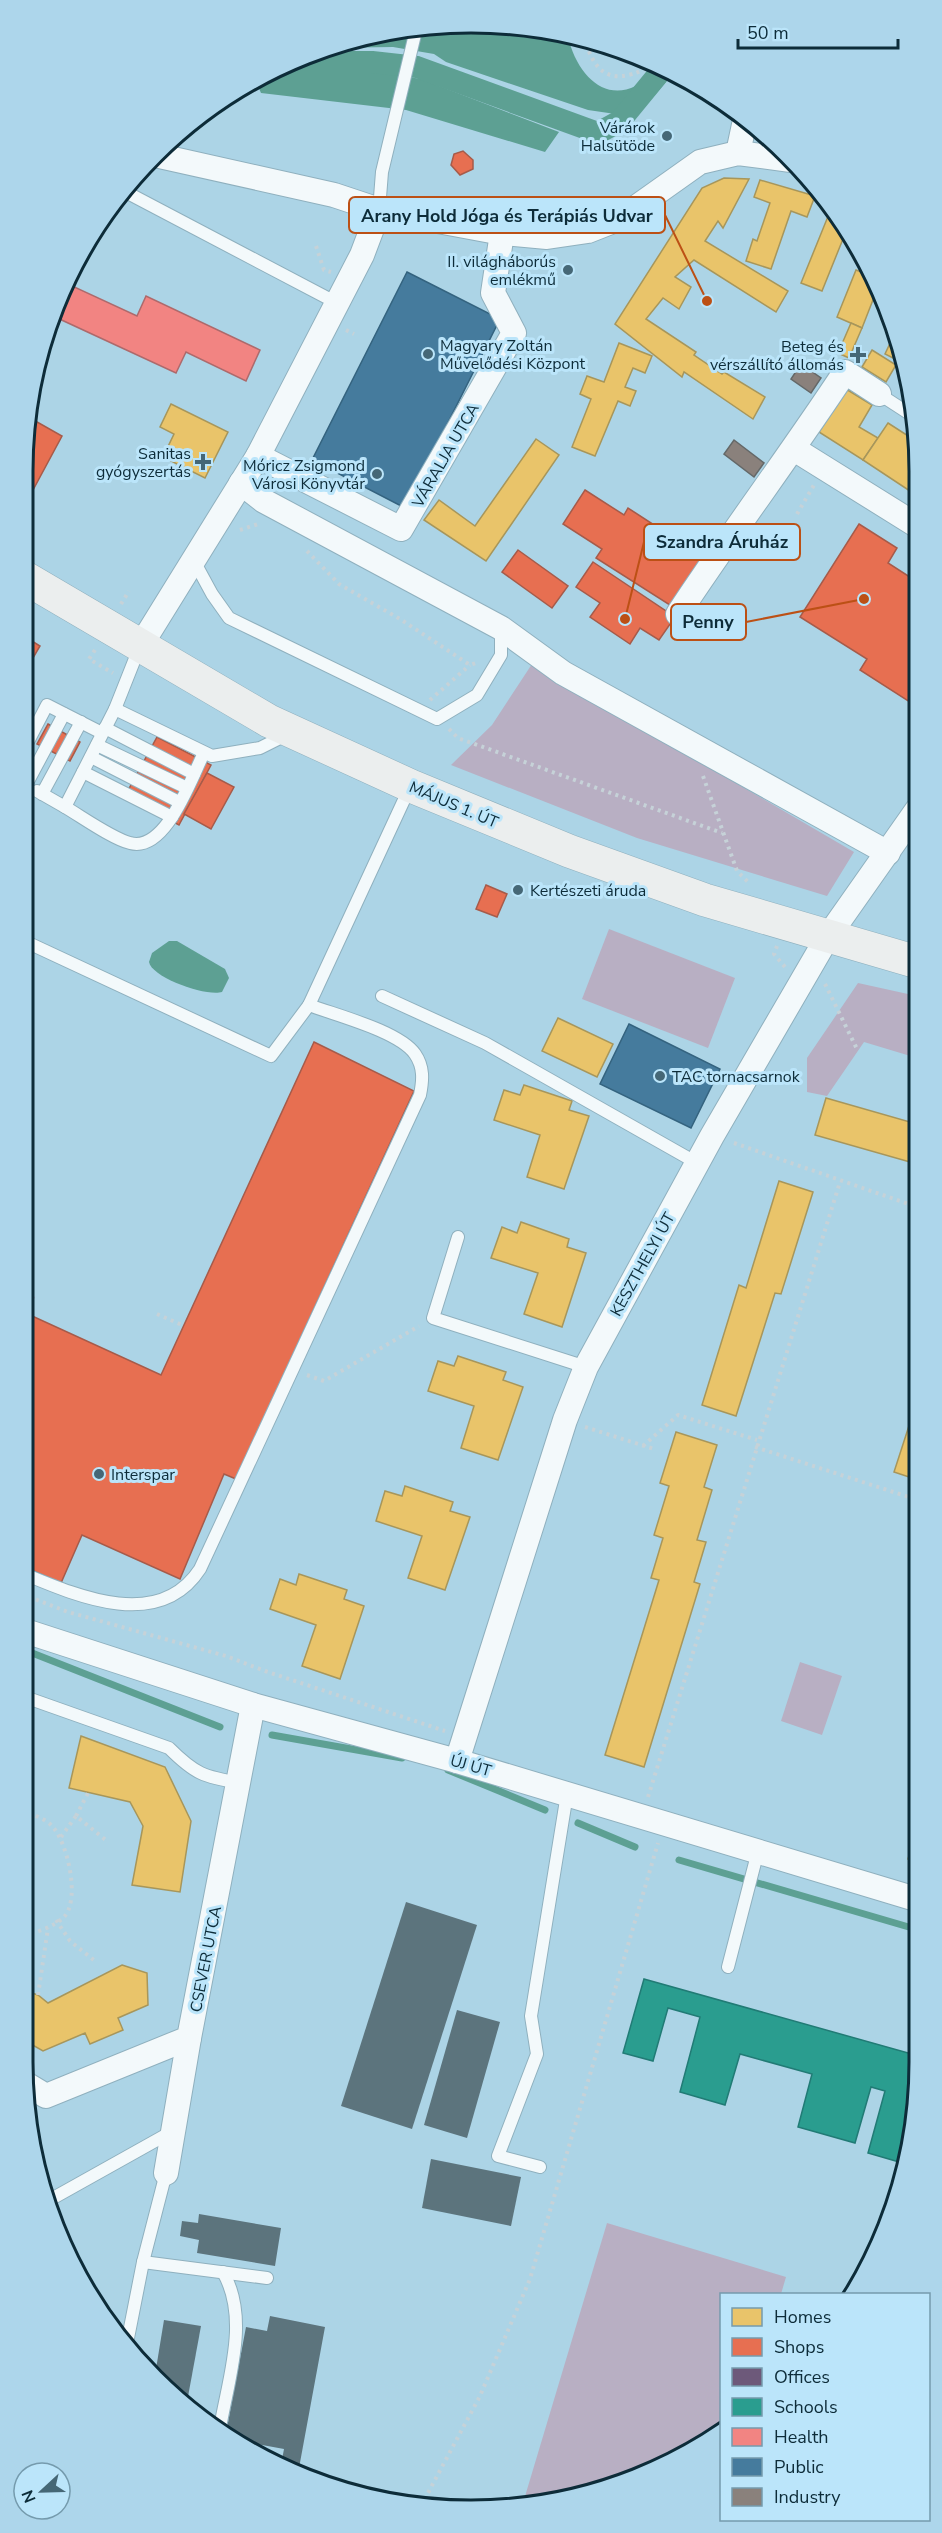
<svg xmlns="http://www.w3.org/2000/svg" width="942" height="2533" font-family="'Nunito Sans',sans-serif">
<rect width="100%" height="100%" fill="#acd4e6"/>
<g fill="#b8afc3">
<path d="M532 664 854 852 827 896 637 838 451 765 492 725Z"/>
<path d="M609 929 735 978 708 1048 582 999Z"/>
<path d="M858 983 917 996V1058L864 1042 827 1096 807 1092V1058Z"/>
<path d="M23 1291 35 1297 23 1324Z"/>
<path d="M800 1662 842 1676 822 1735 781 1721Z"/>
<path d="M607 2223 786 2277 781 2294H722L720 2435C655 2470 598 2501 523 2503Z"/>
</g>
<g fill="#5da093">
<path d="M413 26C465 25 517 39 569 41 582 86 618 110 655 71L666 82 636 117 588 110 446 62 434 54 393 47 323 48Z"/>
<path d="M277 69 367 70 421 79 559 132 545 152 406 110 261 93 255 79Z"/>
<path d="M169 941H177L225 969 229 978 222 992C207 997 152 978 149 962L152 953Z"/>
</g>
<g fill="#e9c46a" stroke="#a7965b" stroke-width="1.5">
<path d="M724 178 749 179 723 228 718 221 705 241 788 291 776 312 694 260 675 277 691 287 679 309 663 298 646 319 696 352 694 355 722 374 724 372 765 397 753 419 684 372 682 377 615 324 702 188Z"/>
<path d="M760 180 815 196 807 217 791 211 771 269 746 261 753 239 757 241 770 203 754 197Z"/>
<path d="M831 209 849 236 845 234 822 291 801 283Z"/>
<path d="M856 270 875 277 878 287 862 328 837 317Z"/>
<path d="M885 312 889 323 881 319Z"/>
<path d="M851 323 862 328 849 358 838 353Z"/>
<path d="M893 337 900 360 899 361 885 354Z"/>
<path d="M619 343 652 356 645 373 633 368 625 387 636 391 630 406 618 401 595 456 572 447 591 399 580 394 587 376 604 382Z"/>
<path d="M872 350 896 365 886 382 862 367Z"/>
<path d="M846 389 872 405 859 427 878 438 863 460 819 432Z"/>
<path d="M171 404 228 432 205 478 163 457 174 434 160 427Z"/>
<path d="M888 423 916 441V495L863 460Z"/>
<path d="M536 439 559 455 486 561 424 520 439 500 475 526Z"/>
<path d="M558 1018 613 1044 597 1077 542 1051Z"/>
<path d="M524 1085 572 1101 569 1110 589 1116 564 1189 527 1177 540 1135 494 1120 504 1090 520 1095Z"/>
<path d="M826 1098 917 1124V1164L815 1135Z"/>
<path d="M779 1181 813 1192 781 1294 775 1293 736 1416 702 1405 739 1285 746 1288Z"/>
<path d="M521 1222 569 1239 567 1247 586 1253 562 1327 524 1314 538 1273 491 1258 502 1227 517 1233Z"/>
<path d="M458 1356 506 1372 503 1380 523 1387 498 1460 461 1448 474 1406 428 1391 438 1361 454 1366Z"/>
<path d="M918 1398V1480L894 1472Z"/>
<path d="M676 1432 717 1445 704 1487 712 1490 697 1540 706 1542 694 1582 700 1584 644 1767 605 1755 659 1580 651 1578 663 1538 654 1535 669 1486 660 1483Z"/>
<path d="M405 1486 453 1502 450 1511 470 1517 445 1590 408 1578 422 1536 376 1521 385 1491 402 1496Z"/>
<path d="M299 1574 347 1590 344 1599 364 1606 340 1679 302 1666 316 1625 270 1609 280 1579 296 1585Z"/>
<path d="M81 1736 165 1767 191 1821 180 1892 132 1885 143 1826 130 1802 69 1788Z"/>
<path d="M916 1831 919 1832V1862L908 1859Z"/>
<path d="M122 1965 147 1973 148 2005 118 2018 123 2030 90 2044 85 2033 43 2051 22 2039V1990L38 1995 48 2003Z"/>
</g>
<g fill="#e76f51" stroke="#a65b4a" stroke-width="1.5">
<path d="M463 151 473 160V169L460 175 451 165 454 154Z"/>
<path d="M30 418 62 436 26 503 22 501V471Z"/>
<path d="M585 490 624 515 628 508 705 558 673 607 596 558 602 549 563 524Z"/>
<path d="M859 524 897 548 888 563 916 581V706L860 670 867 659 800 617Z"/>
<path d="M518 550 568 586 552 608 502 572Z"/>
<path d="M593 562 675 617 659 640 640 628 630 644 590 617 600 603 576 587Z"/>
<path d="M27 638 40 646 33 658 22 651Z"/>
<path d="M48 724 80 742 70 761 37 744Z"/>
<path d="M157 737 211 765 179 825 125 796Z"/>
<path d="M207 773 234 787 211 829 184 814Z"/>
<path d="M486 885 507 894 497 917 476 909Z"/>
<path d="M314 1042 414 1091 236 1479 224 1474 180 1579 82 1535 61 1583 22 1566V1332L30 1315 161 1375Z"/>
</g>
<path fill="#6d597a" stroke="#504c66" stroke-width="1.5" d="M864 259 872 271 861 266Z"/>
<path fill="#2a9d8f" stroke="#217b75" stroke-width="1.5" d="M644 1979 919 2056 906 2164 868 2153 885 2091 871 2087 855 2143 798 2127 812 2074 740 2054 725 2105 680 2092 700 2017 668 2008 653 2061 623 2053Z"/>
<path fill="#f28482" stroke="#ad6a6c" stroke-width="1.5" d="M74 264 81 267 72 286 137 316 146 296 260 350 246 381 186 352 176 373 53 316Z"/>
<g fill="#457b9d" stroke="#34637f" stroke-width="1.5">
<path d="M407 272 500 319 405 508 312 460Z"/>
<path d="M629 1024 720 1069 691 1128 600 1084Z"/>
</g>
<g fill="#8a817c" stroke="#646868" stroke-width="1.5">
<path d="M801 364 821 378 811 393 791 379Z"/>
<path d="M734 440 764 463 754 477 724 454Z"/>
</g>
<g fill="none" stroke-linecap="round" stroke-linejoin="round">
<g stroke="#5da093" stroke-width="7">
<path d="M22 1649 220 1727"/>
<path d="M272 1735 402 1758"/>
<path d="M448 1770 545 1810"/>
<path d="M578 1823 635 1847"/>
<path d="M679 1860 919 1930"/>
</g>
<path stroke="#5da093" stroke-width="22" d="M293 62H372L417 67 598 133 620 121 661 71"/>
</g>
<g fill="#5c747d">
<path d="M406 1902 477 1925 412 2129 341 2106Z"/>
<path d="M457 2010 500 2022 467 2138 424 2125Z"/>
<path d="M431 2159 521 2177 511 2226 422 2208Z"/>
<path d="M199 2214 281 2228 275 2266 197 2253 199 2240 180 2236 182 2221 198 2223Z"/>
<path d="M270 2316 325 2327 299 2468 281 2465 284 2449 234 2440 226 2433 246 2327 267 2331Z"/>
<path d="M164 2320 201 2326 187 2402 155 2375Z"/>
</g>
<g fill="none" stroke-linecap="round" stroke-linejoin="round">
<defs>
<g id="service">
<path d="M122 190 337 303"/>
<path d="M379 210 382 172 417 26"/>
<path d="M879 394 916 418"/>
<path d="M193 559 212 594 229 618 437 719 477 695 501 655V628"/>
<path d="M140 646 115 709 65 807C82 817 113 839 130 843 166 853 191 778 204 753"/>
<path d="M115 709 212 756 260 748 288 734"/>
<path d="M105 728 194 774"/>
<path d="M97 745 187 788"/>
<path d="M22 753 47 705 102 733"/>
<path d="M91 757 179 802"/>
<path d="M83 772 172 817"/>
<path d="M26 785 64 714"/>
<path d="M37 791 65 807"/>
<path d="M42 794 81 722"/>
<path d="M22 940 271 1056 309 1005 410 787"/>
<path d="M382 996 485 1043 697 1163"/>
<path d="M458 1237 433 1318 586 1367"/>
<path d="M22 1573C77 1596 159 1632 200 1569L420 1095C423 1080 424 1067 415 1054 399 1031 335 1015 309 1005"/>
<path d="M22 1696 169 1748C195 1774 204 1777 240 1783"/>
<path d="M728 1967 758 1851"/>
<path d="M540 2167 498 2156 537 2054 531 2016 567 1794"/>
<path d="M46 2202 173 2131"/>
<path d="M143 2262 267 2278"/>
<path d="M128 2338 143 2262 166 2173"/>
<path d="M220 2428C228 2379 250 2319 223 2272"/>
</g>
<g id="minor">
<path d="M738 153 745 120"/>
<path d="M155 155 334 195 379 210 502 233 547 237 588 231 621 218 700 162 738 153 791 160"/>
<path d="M794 449 916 525"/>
<path d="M258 456 401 529 514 333 493 293 502 233"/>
<path d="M241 483 264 501 501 628 563 673 888 853"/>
<path d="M678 614C732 532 791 454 845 372L879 394"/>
<path d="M141 645 258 456 362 255 379 210"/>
<path d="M22 1630 253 1705 457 1761 919 1900"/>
<path d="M457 1761 565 1420 586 1367 712 1136 827 938 917 810"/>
<path d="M26 2084 46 2096 189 2038 253 1705"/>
<path d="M166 2173 189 2038"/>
</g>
<path id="secondary" d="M22 576 269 721 411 786 569 851 705 900 917 962"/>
</defs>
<use href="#service" stroke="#8fb0be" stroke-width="14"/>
<use href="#minor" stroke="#8fb0be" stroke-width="26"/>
<use href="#secondary" stroke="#8fb0be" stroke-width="34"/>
<g stroke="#c6d2d8" stroke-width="4" stroke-dasharray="3 4.5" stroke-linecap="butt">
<path d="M584 37C594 72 609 86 645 69L646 64"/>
<path d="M316 246 324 270 331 272"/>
<path d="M346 330 354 334"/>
<path d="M797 514 814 485"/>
<path d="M240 530 258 524"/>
<path d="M307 551 339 584 400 619 470 665 479 662"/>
<path d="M121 604 129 591"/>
<path d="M95 650 89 659 113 673"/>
<path d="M430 700 470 665"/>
<path d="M449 729 458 738 722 833"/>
<path d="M703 776 737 871 749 883"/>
<path d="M777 946 774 954 785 967"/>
<path d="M825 984 858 1051"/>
<path d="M734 1143 917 1207"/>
<path d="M157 1314 182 1325"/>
<path d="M307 1375 324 1381 419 1326"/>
<path d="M585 1427 654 1449"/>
<path d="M643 1446 678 1415 757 1440"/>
<path d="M755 1447 918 1500"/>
<path d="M22 1594 68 1612 226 1656 265 1671 445 1731"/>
<path d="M648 1797 840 1182"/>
<path d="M22 1810C31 1814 44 1818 51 1825 67 1840 81 1899 64 1917 54 1927 36 1932 22 1937"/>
<path d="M76 1816 88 1793"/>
<path d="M61 1837 76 1816 107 1841"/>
<path d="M56 1920 70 1941 95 1961"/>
<path d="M38 1995 48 1928"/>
<path d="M421 2506 480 2396 530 2279 658 1843"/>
</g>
<use href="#service" stroke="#f3f9fb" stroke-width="12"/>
<use href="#minor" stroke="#f3f9fb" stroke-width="24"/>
<use href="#secondary" stroke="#ebeeee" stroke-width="33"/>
</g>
<g fill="#456776" stroke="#bbe5fa" stroke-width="2">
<circle cx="667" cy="136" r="6"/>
<circle cx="568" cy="270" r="6"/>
<circle cx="428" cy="354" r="6"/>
<path d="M855 346h6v6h6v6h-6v6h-6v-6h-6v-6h6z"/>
<path d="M200 453h6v6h6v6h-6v6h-6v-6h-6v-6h6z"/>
<circle cx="377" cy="474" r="6"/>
<circle cx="518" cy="890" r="6"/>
<circle cx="660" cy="1076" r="6"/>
<circle cx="99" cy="1474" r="6"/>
</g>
<g text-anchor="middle" stroke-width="6" stroke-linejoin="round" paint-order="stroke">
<g font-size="16" fill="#0d2c39" stroke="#bbe5fa" text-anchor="end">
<text x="655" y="133">Várárok<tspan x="655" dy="18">Halsütöde</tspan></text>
<text x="556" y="267">II. világháborús<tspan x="556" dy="18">emlékmű</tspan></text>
<text x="440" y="351" text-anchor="start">Magyary Zoltán<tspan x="440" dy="18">Művelődési Központ</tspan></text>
<text x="844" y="352">Beteg és<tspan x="844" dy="18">vérszállító állomás</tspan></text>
<text x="191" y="459">Sanitas<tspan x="191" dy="18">gyógyszertás</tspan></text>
<text x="365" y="471">Móricz Zsigmond<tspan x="365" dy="18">Városi Könyvtár</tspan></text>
<text x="530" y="896" text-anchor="start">Kertészeti áruda</text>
<text x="672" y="1082" text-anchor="start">TAC tornacsarnok</text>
<text x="111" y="1480" text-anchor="start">Interspar</text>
</g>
<g font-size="16" fill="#0d2c39" stroke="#bbe5fa">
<text transform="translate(445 455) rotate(-60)" y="6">VÁRALJA UTCA</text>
<text transform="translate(454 804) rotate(23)" y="6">MÁJUS 1. ÚT</text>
<text transform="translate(642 1264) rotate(-61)" y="6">KESZTHELYI ÚT</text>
<text transform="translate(471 1765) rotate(16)" y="6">ÚJ ÚT</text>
<text transform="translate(205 1959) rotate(-79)" y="6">CSEVER UTCA</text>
</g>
</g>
<path d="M0 0H942V2533H0ZM471 33H471A438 438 0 0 1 909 471V2062A438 438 0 0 1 471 2500H471A438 438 0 0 1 33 2062V471A438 438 0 0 1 471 33Z" fill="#add6eb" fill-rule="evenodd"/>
<path fill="none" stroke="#0d2c39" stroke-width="3" d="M471 33H471A438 438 0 0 1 909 471V2062A438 438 0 0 1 471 2500H471A438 438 0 0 1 33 2062V471A438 438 0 0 1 471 33Z"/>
<path fill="none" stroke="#bc5015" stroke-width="2" d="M707 301L665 215M625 619L644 542M864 599L746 622"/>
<g fill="#bc5015" stroke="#bbe5fa" stroke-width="2">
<circle cx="707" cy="301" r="6"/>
<circle cx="625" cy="619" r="6"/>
<circle cx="864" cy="599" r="6"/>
</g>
<g fill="#bbe5fa" stroke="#bc5015" stroke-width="2">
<rect x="349" y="197" width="316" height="36" rx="6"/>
<rect x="644" y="524" width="156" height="36" rx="6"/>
<rect x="671" y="604" width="75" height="36" rx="6"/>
</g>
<g font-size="18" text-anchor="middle" font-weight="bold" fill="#0d2c39">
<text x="507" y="222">Arany Hold Jóga és Terápiás Udvar</text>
<text x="722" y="548">Szandra Áruház</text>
<text x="708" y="628">Penny</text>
</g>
<rect x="720" y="2293" width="210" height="228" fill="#bbe5fa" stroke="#759bad" stroke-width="1.5"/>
<rect x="732" y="2308" width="30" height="18" fill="#e9c46a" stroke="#759bad" stroke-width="1.5"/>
<text x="774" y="2323" font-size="18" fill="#0d2c39">Homes</text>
<rect x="732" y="2338" width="30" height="18" fill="#e76f51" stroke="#759bad" stroke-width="1.5"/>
<text x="774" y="2353" font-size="18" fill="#0d2c39">Shops</text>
<rect x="732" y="2368" width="30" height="18" fill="#6d597a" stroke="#759bad" stroke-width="1.5"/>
<text x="774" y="2383" font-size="18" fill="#0d2c39">Offices</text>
<rect x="732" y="2398" width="30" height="18" fill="#2a9d8f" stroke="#759bad" stroke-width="1.5"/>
<text x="774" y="2413" font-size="18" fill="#0d2c39">Schools</text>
<rect x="732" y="2428" width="30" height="18" fill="#f28482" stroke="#759bad" stroke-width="1.5"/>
<text x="774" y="2443" font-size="18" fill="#0d2c39">Health</text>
<rect x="732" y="2458" width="30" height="18" fill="#457b9d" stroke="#759bad" stroke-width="1.5"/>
<text x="774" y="2473" font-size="18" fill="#0d2c39">Public</text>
<rect x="732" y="2488" width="30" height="18" fill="#8a817c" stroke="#759bad" stroke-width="1.5"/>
<text x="774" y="2503" font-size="18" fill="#0d2c39">Industry</text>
<g transform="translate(42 2491) rotate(248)"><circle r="28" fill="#bbe5fa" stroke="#759bad" stroke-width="1.5"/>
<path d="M0-4.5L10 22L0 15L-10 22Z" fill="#456776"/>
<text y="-9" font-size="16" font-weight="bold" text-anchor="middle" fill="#0d2c39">N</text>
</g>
<path d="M738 39v9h160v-9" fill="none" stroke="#0d2c39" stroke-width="3"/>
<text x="747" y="39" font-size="18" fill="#0d2c39" stroke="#bbe5fa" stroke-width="4.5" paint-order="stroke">50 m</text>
</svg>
